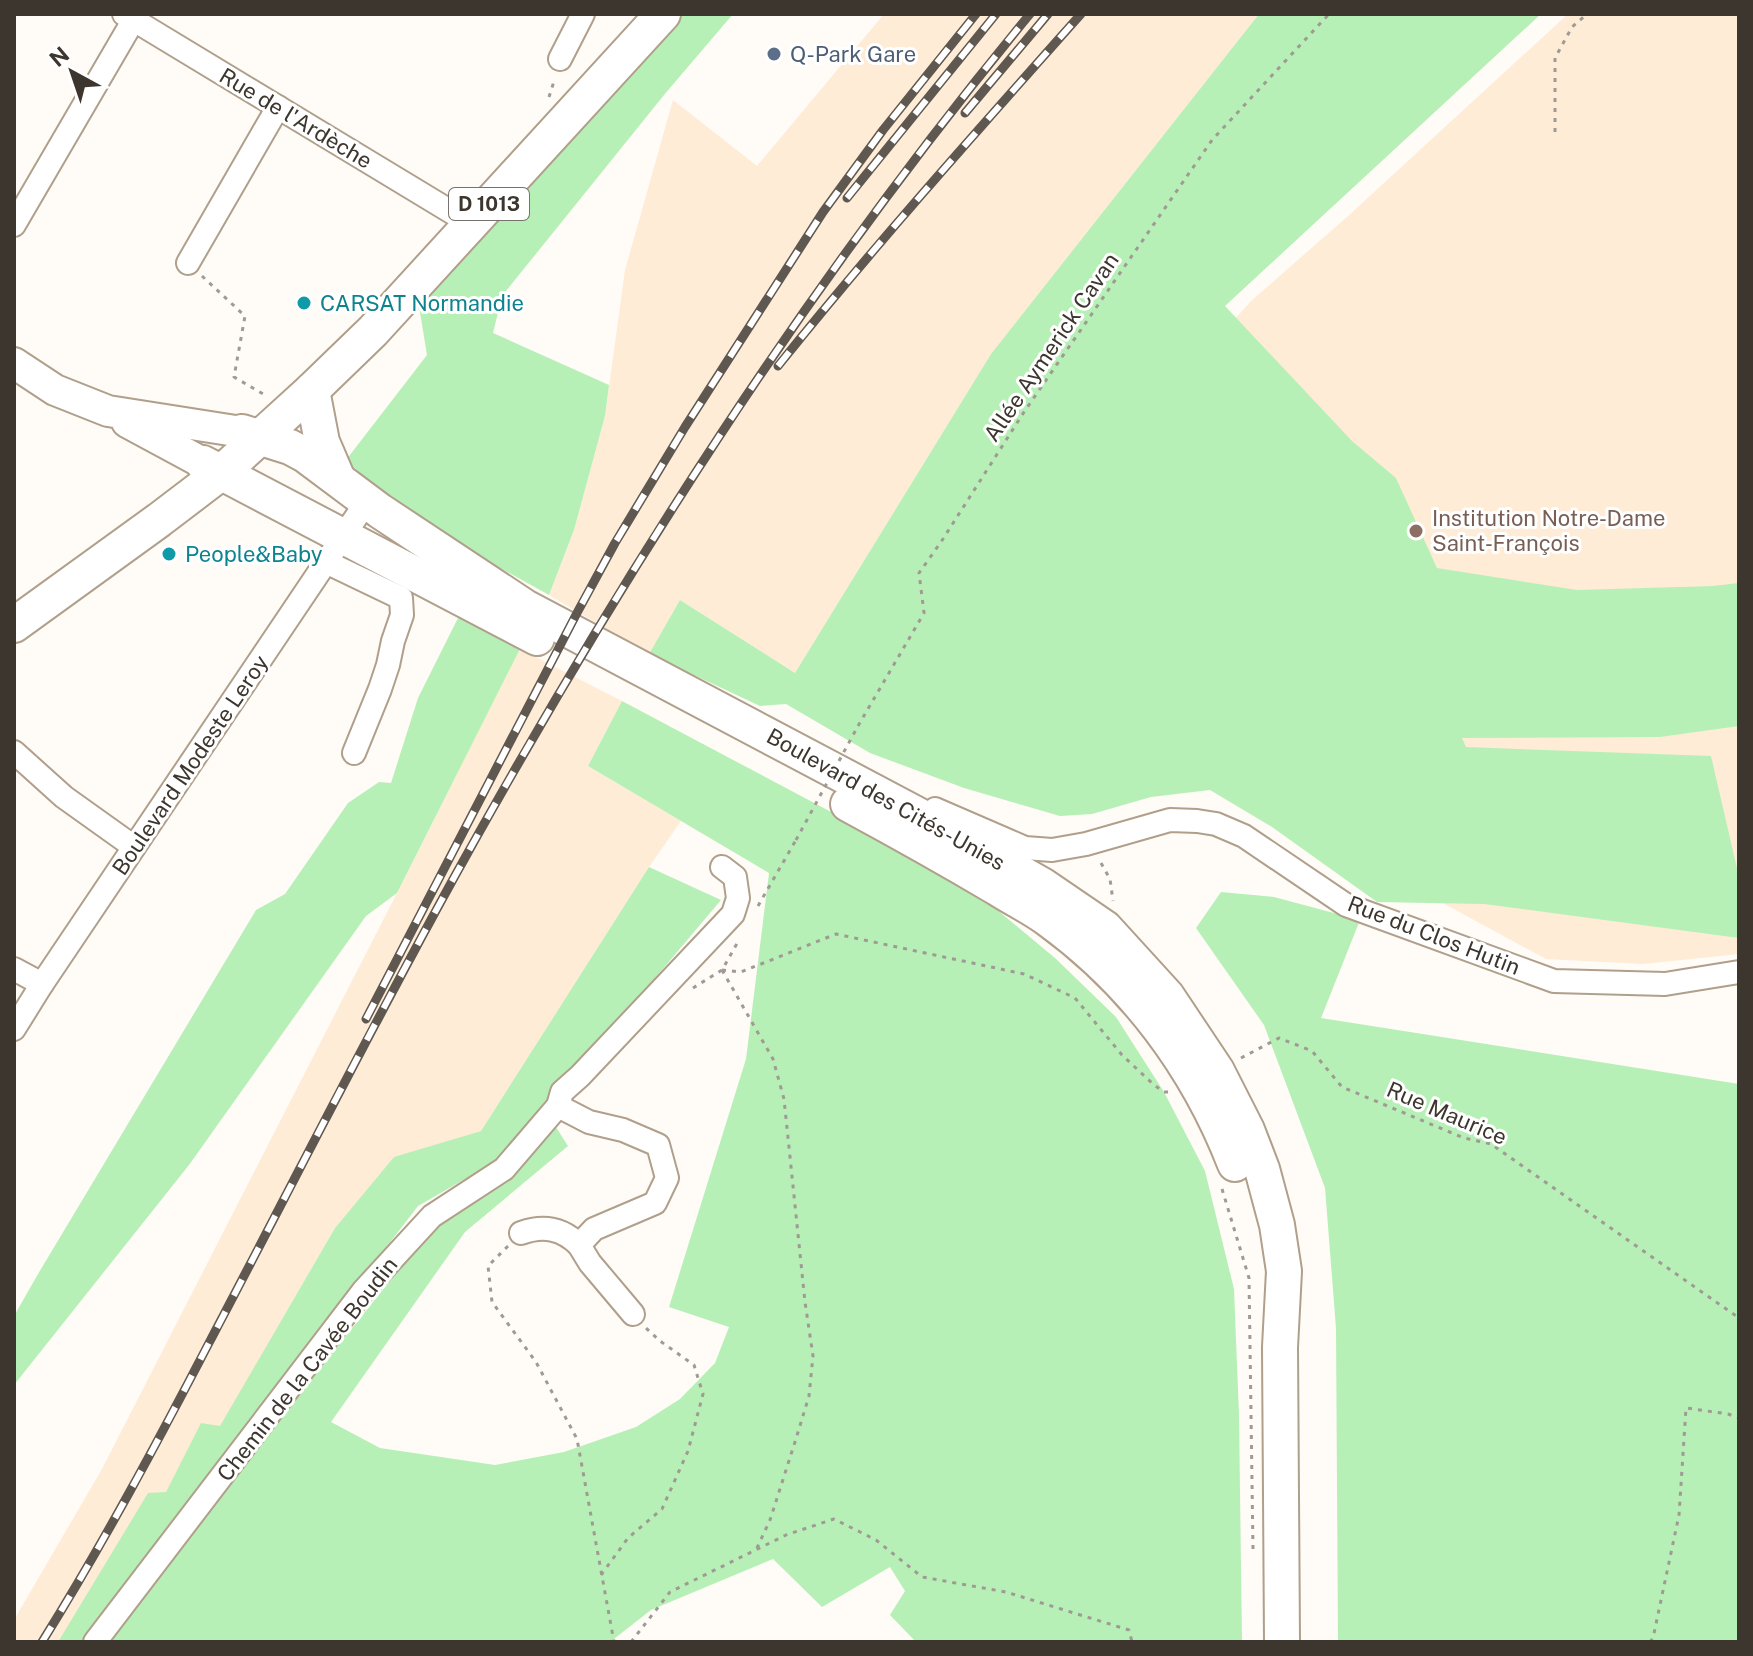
<svg xmlns="http://www.w3.org/2000/svg" width="1753" height="1656" font-family="'Public Sans',sans-serif">
<rect width="100%" height="100%" fill="#fffbf7"/>
<g fill="#feecd6">
<path d="M884 14H1259L991 354 795 673 680 600 649 654 549 595 574 530 605 416 625 270 673 100 757 166Z"/>
<path d="M1568 14H1739V954L1643 964 1546 959 1347 851 1225 330 1251 301 1347 217Z"/>
<path d="M520 649 622 701 588 766 681 821 649 867 481 1131 394 1158 335 1228 220 1427 201 1424 166 1493 58 1642H14V1620L102 1469 397 893Z"/>
</g>
<g fill="#b7f0b6">
<path d="M672 14H733L664 95 502 296 493 333 609 385 605 416 574 530 549 595 408 517 346 460 427 355 417 294Z"/>
<path d="M1259 14H1541L1225 306 1352 441 1396 478 1437 568 1577 590 1713 586 1739 583V726L1660 737 1462 738 1466 747 1711 756 1739 877V938L1484 904 1377 902 1272 827 1210 790 1151 797 1092 814 1060 816 964 788 870 753 786 704 760 706 649 654 680 600 795 673 991 354Z"/>
<path d="M459 616 520 649 397 893 366 916 189 1165 14 1385V1316L38 1274 256 910 285 894 348 803 379 782 391 783 418 698Z"/>
<path d="M622 701 965 883 1055 958 1116 1017 1164 1092 1205 1171 1234 1289 1239 1415 1242 1642H916L890 1615 905 1591 890 1567 822 1607 773 1559 651 1610 610 1642H110L278 1420 439 1220 554 1124 568 1146 465 1232 331 1422 380 1448 495 1465 564 1452 636 1427 680 1399 715 1363 729 1327 669 1307 746 1059 769 873 588 766Z"/>
<path d="M649 867 721 900 505 1156 418 1206 82 1642H58L148 1493 166 1492 201 1423 220 1426 335 1228 394 1157 481 1131Z"/>
<path d="M1221 892 1274 897 1360 920 1321 1018 1739 1084V1642H1338L1336 1328 1325 1188 1264 1025 1196 928Z"/>
</g>
<g fill="none" stroke-linecap="round" stroke-linejoin="round">
<defs>
<g id="street">
<path d="M124 14 458 216"/>
<path d="M560 59 583 14"/>
<path d="M14 225 137 14"/>
<path d="M188 263 278 107"/>
<path d="M326 562 401 598 402 615 393 641 388 665 380 689 354 753"/>
<path d="M14 752 64 797 134 847"/>
<path d="M935 809 1025 848 1052 850 1086 844 1170 820 1197 821 1216 824 1244 836 1346 905 1554 981 1665 984 1739 972"/>
<path d="M14 969 42 984"/>
<path d="M14 1029 42 984 367 501"/>
<path d="M558 1106 589 1122 623 1130 658 1145 667 1178 655 1203 594 1229 579 1245 590 1263 633 1314"/>
<path d="M521 1233C543 1225 562 1228 579 1245"/>
<path d="M95 1642 364 1290 432 1216 504 1169 558 1106 562 1092 580 1076 733 914 738 898 735 877 722 867"/>
</g>
<g id="secondary">
<path d="M14 363 55 390 108 411 242 432"/>
<path d="M127 422 203 463"/>
</g>
<g id="primary">
<path d="M312 390 322 442 337 477"/>
<path d="M242 432 290 447 305 455 380 511 525 607 918 815 1042 885 1105 928 1167 996 1217 1071 1247 1130 1262 1169 1277 1225 1284 1271 1280 1347 1282 1642"/>
<path d="M203 463 537 638"/>
<path d="M14 625 159 520 222 472 312 390 373 331 663 14"/>
<path d="M848 804C898 831 948 859 997 888 1014 899 1033 908 1049 920 1134 982 1197 1066 1235 1164"/>
</g>
</defs>
<use href="#street" stroke="#b09f8b" stroke-width="26"/>
<use href="#secondary" stroke="#b09f8b" stroke-width="34"/>
<use href="#primary" stroke="#b09f8b" stroke-width="38"/>
<g stroke="#9f9a94" stroke-width="3" stroke-dasharray="4 6" stroke-linecap="butt">
<path d="M549 97 555 78"/>
<path d="M1555 132V58L1572 27 1587 14"/>
<path d="M202 276 245 316 234 377 265 395"/>
<path d="M858 726 924 613 919 573 941 542 1024 412 1212 140 1329 14"/>
<path d="M1101 863 1110 879 1113 901"/>
<path d="M758 906 796 840"/>
<path d="M722 970 773 1059 784 1099 805 1302 813 1356 809 1396 795 1442 770 1520 756 1550"/>
<path d="M722 970 741 972 836 934 1024 974 1075 998 1122 1055 1154 1085 1164 1092H1169"/>
<path d="M693 988 722 970 739 940"/>
<path d="M1241 1058 1279 1038 1312 1051 1342 1087 1464 1138 1491 1144 1739 1318"/>
<path d="M1222 1189 1249 1278 1253 1549"/>
<path d="M508 1246 488 1266 492 1302 536 1362 577 1439 614 1642"/>
<path d="M601 1575 628 1538 662 1509 688 1451 703 1394 694 1365 660 1341 646 1328"/>
<path d="M631 1642 670 1592 786 1535 834 1519 876 1540 922 1577 1006 1592 1129 1630 1132 1642"/>
<path d="M1650 1642 1653 1638 1679 1515 1686 1408 1728 1414 1739 1418"/>
</g>
<use href="#street" stroke="#fff" stroke-width="22"/>
<use href="#secondary" stroke="#fff" stroke-width="30"/>
<use href="#primary" stroke="#fff" stroke-width="34"/>
<defs>
<g id="rail">
<path d="M965 113 1048 14"/>
<path d="M847 198 996 14"/>
<path d="M778 366C875 245 978 130 1081 14"/>
<path d="M366 1019 578 611 615 543 685 427 823 212 883 130 976 14"/>
<path d="M42 1642C103 1544 157 1443 210 1341 292 1185 371 1028 456 874 623 572 810 280 1030 14"/>
</g>
</defs>
<use href="#rail" stroke="#5e5851" stroke-width="9"/>
<use href="#rail" stroke="#fff" stroke-width="6" stroke-dasharray="18" stroke-linecap="butt"/>
<path stroke="#9f9a94" stroke-width="3" stroke-dasharray="4 6" stroke-linecap="butt" d="M796 840 858 726"/>
</g>
<circle fill="#5c6f8a" stroke="#fff" stroke-width="3" cx="774" cy="54" r="8"/>
<g fill="#0f9aa8" stroke="#fff" stroke-width="3">
<circle cx="304" cy="303" r="8"/>
<circle cx="169" cy="554" r="8"/>
</g>
<circle fill="#8d6e63" stroke="#fff" stroke-width="3" cx="1416" cy="531" r="8"/>
<g text-anchor="middle" stroke-width="6" stroke-linejoin="round" paint-order="stroke">
<rect fill="#fff" stroke="#77726d" stroke-width="2" x="449" y="188" width="80" height="32" rx="6"/>
<g font-size="20" font-weight="bold" fill="#3d362e">
<text x="489" y="211">D 1013</text>
</g>
<g font-size="22" fill="#4e5e75" stroke="#fff" text-anchor="start">
<text x="790" y="62">Q-Park Gare</text>
</g>
<g font-size="22" fill="#3d362e" stroke="#fff">
<text transform="translate(296 118) rotate(31)" y="8">Rue de l'Ardèche</text>
<text transform="translate(1051 347) rotate(-56)" y="8">Allée Aymerick Cavan</text>
<text transform="translate(190 765) rotate(-56)" y="8">Boulevard Modeste Leroy</text>
<text transform="translate(886 799) rotate(29)" y="8">Boulevard des Cités-Unies</text>
<text transform="translate(1434 935) rotate(21)" y="8">Rue du Clos Hutin</text>
<text transform="translate(1447 1113) rotate(23)" y="8">Rue Maurice</text>
<text transform="translate(307 1369) rotate(-52)" y="8">Chemin de la Cavée Boudin</text>
</g>
<g font-size="22" fill="#0d838f" stroke="#fff" text-anchor="start">
<text x="320" y="311">CARSAT Normandie</text>
<text x="185" y="562">People&amp;Baby</text>
</g>
<g font-size="22" fill="#785e54" stroke="#fff" text-anchor="start">
<text x="1432" y="526">Institution Notre‐Dame<tspan x="1432" dy="25">Saint‐François</tspan></text>
</g>
</g>
<rect width="1753" height="1656" fill="none" stroke="#3d362e" stroke-width="32"/>
<g transform="translate(72 72) rotate(320)" stroke="#ffffff" stroke-width="6" paint-order="stroke">
<path d="M0-6L14 30L0 20L-14 30Z" fill="#3d362e"/>
<text y="-12" font-size="22" font-weight="bold" text-anchor="middle" fill="#3d362e">N</text>
</g>
</svg>
